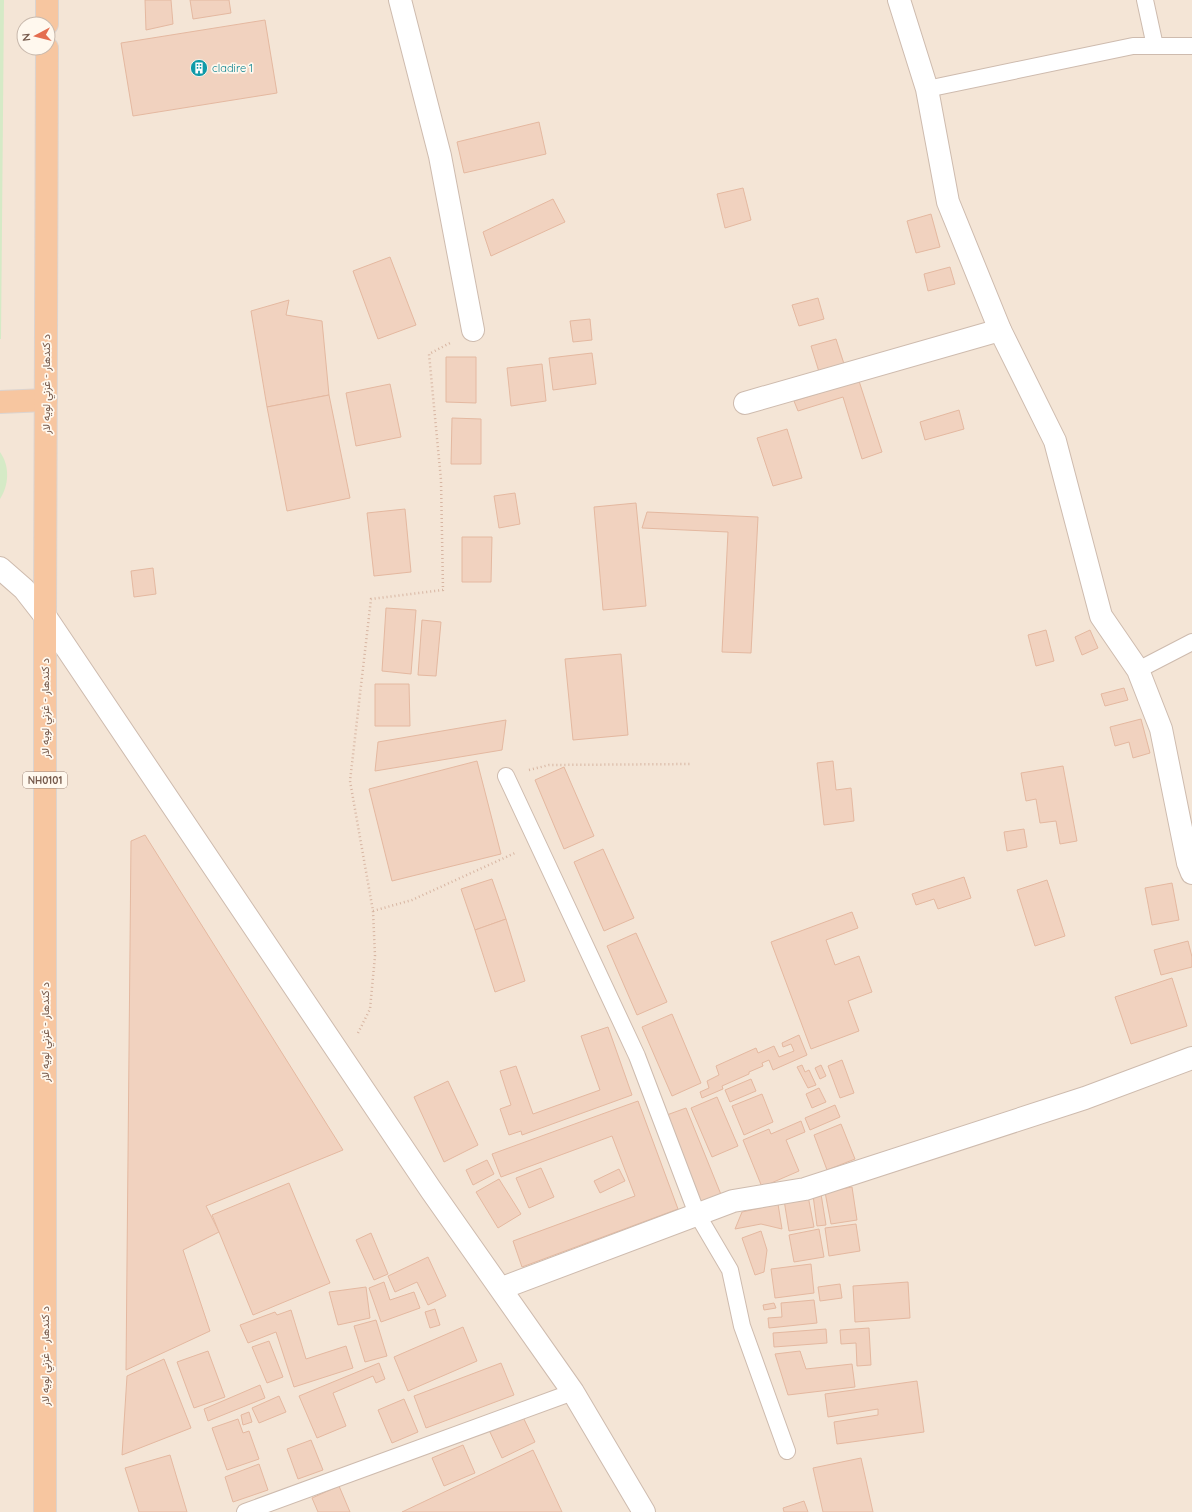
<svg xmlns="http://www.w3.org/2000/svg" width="1192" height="1512" font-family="Quicksand,Vazirmatn,sans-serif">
<rect width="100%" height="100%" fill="#fcf4e7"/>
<path fill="#f4e5d6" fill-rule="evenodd" d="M0 0H1192V1512H0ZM24 24H48V48H24Z"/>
<g fill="#d5eac6">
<path d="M0 0H4L1 339H0Z"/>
<path d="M0 452C10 466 9 485 0 499Z"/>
</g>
<g fill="#f1d2bf" stroke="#e4b8a0">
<path d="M145 0H171L173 24 146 30Z"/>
<path d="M190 0H229L231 13 193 19Z"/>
<path d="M265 20 277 93 133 116 121 43Z"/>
<path d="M539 122 546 154 464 173 457 142Z"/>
<path d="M743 188 751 220 725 228 717 194Z"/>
<path d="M553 199 565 222 491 256 483 232Z"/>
<path d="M931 214 940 247 916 253 907 221Z"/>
<path d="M390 257 416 325 378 339 353 271Z"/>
<path d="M950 267 955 284 928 291 924 274Z"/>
<path d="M818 298 824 319 799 326 792 305Z"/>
<path d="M289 300 286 315 322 321 329 395 267 407 251 311Z"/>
<path d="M590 319 592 340 573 342 570 321Z"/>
<path d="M836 339 845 367 820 375 811 346Z"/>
<path d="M592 353 596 384 553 390 549 358Z"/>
<path d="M446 357H476V403L446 402Z"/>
<path d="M542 364 546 401 511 406 507 368Z"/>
<path d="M859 381 882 452 862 459 843 397 798 411 794 401Z"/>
<path d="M390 384 401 437 356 446 346 393Z"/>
<path d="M329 395 350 498 287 511 267 407Z"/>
<path d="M959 410 964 429 925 440 920 422Z"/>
<path d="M452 418 481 419V464H451Z"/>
<path d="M787 429 802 478 773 486 757 438Z"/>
<path d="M515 493 520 524 499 528 494 496Z"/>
<path d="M636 503 646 606 603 610 594 507Z"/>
<path d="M405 509 411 572 374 576 367 513Z"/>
<path d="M647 512 758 517 751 653 722 652 728 532 642 528Z"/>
<path d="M462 537H492L491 582H462Z"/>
<path d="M153 568 156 594 134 597 131 571Z"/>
<path d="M386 608 416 610 411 674 382 671Z"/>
<path d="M422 620 441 622 436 676 418 675Z"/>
<path d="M1046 630 1054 661 1036 666 1028 635Z"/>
<path d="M1090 630 1098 648 1082 655 1075 637Z"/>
<path d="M621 654 628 735 573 740 565 659Z"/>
<path d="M375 684H409L410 726H375Z"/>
<path d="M1124 688 1128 700 1105 706 1101 694Z"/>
<path d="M1141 719 1150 753 1133 758 1129 742 1115 746 1110 727Z"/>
<path d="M506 720 502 750 375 771 378 742Z"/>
<path d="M477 761 501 854 392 881 369 789Z"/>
<path d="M833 761 836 790 851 788 854 821 824 825 817 763Z"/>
<path d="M1063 766 1077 841 1060 844 1056 821 1040 823 1036 799 1026 801 1021 773Z"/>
<path d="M564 767 594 836 564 849 535 780Z"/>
<path d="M1024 829 1027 847 1007 851 1004 832Z"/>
<path d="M145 835 343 1150 206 1206 219 1232 183 1250 210 1331 126 1370 131 841Z"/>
<path d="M603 849 634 918 604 931 574 862Z"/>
<path d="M964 877 971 898 938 909 934 899 916 905 912 894Z"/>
<path d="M492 879 506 919 475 930 461 889Z"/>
<path d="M1047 880 1065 936 1035 946 1017 890Z"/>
<path d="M1172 883 1179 920 1152 925 1145 888Z"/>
<path d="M852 912 858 928 826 940 835 965 859 956 872 992 848 1001 859 1031 811 1049 771 942Z"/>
<path d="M506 919 525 981 495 992 475 930Z"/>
<path d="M636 933 667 1002 637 1015 607 946Z"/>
<path d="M1188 941 1192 957V967L1161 975 1154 950Z"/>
<path d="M1172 978 1187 1026 1131 1044 1115 997Z"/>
<path d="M672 1014 701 1083 672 1096 642 1027Z"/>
<path d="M608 1027 632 1095 522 1135 521 1131 509 1135 500 1109 511 1105 500 1071 516 1066 533 1114 600 1090 581 1036Z"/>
<path d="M799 1035 807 1055 773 1070 769 1060 762 1063 763 1066 749 1072V1074L722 1086 723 1089 702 1098 700 1092 709 1088 707 1081 719 1075 716 1066 756 1048 758 1053 774 1046 779 1057 794 1051 791 1044 783 1047 782 1043Z"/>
<path d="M842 1060 854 1093 840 1098 828 1066Z"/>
<path d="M802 1065 805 1072 809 1070 816 1085 808 1088 797 1067Z"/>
<path d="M821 1065 826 1076 820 1079 815 1068Z"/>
<path d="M751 1079 756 1091 730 1102 725 1090Z"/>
<path d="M448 1081 478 1145 444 1162 414 1097Z"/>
<path d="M819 1088 826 1102 812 1108 806 1094Z"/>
<path d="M762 1094 773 1122 744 1135 732 1106Z"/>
<path d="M717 1097 738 1146 712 1157 691 1108Z"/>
<path d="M638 1101 678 1209 522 1267 513 1241 635 1196 612 1136 501 1177 492 1154Z"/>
<path d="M835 1105 840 1117 810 1130 805 1118Z"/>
<path d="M686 1108 722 1197 700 1206 664 1116Z"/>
<path d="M801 1121 805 1132 786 1140 799 1171 762 1187 743 1140 769 1129 771 1134Z"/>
<path d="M841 1124 855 1159 827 1170 814 1135Z"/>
<path d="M487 1160 494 1174 473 1185 466 1170Z"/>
<path d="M541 1168 554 1197 529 1208 516 1178Z"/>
<path d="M619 1169 625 1181 600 1193 594 1181Z"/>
<path d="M499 1179 521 1214 498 1228 476 1192Z"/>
<path d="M289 1183 330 1283 253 1315 212 1215Z"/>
<path d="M852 1187 857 1220 831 1224 825 1192Z"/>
<path d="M821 1194 826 1225 817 1226 813 1195Z"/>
<path d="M808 1196 814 1227 789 1231 784 1200Z"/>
<path d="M778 1204 782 1229 761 1224 735 1229 742 1212Z"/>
<path d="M856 1224 860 1251 829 1256 825 1228Z"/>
<path d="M819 1229 824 1257 794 1262 789 1235Z"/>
<path d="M761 1231 767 1250 764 1272 755 1275 742 1238Z"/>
<path d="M371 1233 388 1274 374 1280 356 1240Z"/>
<path d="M428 1257 446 1296 428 1305 417 1282 395 1292 388 1276Z"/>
<path d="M811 1264 814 1293 775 1298 771 1269Z"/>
<path d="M384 1282 390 1300 414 1292 420 1308 381 1322 369 1288Z"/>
<path d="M908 1282 910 1318 855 1322 853 1286Z"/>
<path d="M840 1284 842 1298 820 1301 818 1287Z"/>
<path d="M366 1287 370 1318 338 1325 329 1292Z"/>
<path d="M814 1300 817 1323 769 1328 768 1318 782 1317 781 1303Z"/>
<path d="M774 1303 776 1308 764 1310 763 1305Z"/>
<path d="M435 1309 440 1325 430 1328 425 1312Z"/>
<path d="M291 1310 306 1359 346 1346 353 1368 294 1387 276 1332 248 1343 240 1325 275 1312 277 1315Z"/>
<path d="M376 1320 387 1356 365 1362 354 1326Z"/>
<path d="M463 1327 477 1361 408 1391 394 1357Z"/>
<path d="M869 1328 871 1365 857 1366 856 1343 841 1344 840 1330Z"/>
<path d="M826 1329 827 1343 774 1347 773 1333Z"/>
<path d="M269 1341 283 1377 267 1383 252 1347Z"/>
<path d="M208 1351 225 1397 194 1408 177 1362Z"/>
<path d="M800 1351 806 1369 852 1364 855 1387 788 1395 775 1354Z"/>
<path d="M164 1359 191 1428 122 1455 127 1376Z"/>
<path d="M379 1363 385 1379 376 1383 373 1376 333 1393 346 1426 317 1438 299 1396Z"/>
<path d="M501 1363 514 1395 426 1428 414 1396Z"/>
<path d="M917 1381 924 1432 837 1444 834 1422 878 1415V1409L828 1417 825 1394Z"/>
<path d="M260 1385 265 1398 208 1421 204 1409Z"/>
<path d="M279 1396 286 1412 259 1423 252 1408Z"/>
<path d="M404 1399 418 1432 392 1443 378 1410Z"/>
<path d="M249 1412 252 1422 243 1425 241 1415Z"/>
<path d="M522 1415 535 1442 502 1458 489 1430Z"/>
<path d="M238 1419 243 1433 249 1431 259 1459 227 1470 212 1428Z"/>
<path d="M311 1440 323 1470 298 1479 287 1449Z"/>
<path d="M463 1445 475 1473 444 1486 432 1458Z"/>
<path d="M533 1450 562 1512H402Z"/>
<path d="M170 1455 187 1512H139L125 1468Z"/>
<path d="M861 1458 873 1512H823L813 1468Z"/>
<path d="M259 1464 268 1490 233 1502 225 1477Z"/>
<path d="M339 1486 350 1512H318L312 1498Z"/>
<path d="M804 1501 808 1512H784L783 1508Z"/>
</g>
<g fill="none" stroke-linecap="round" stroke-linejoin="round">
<defs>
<g id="service">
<path d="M1145 0 1155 46"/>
<path d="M927 89 1133 46H1192"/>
<path d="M1138 670 1192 642"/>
<path d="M506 776 637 1056 697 1214 730 1270 742 1326 787 1451"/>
<path d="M245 1512 573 1392"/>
</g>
<g id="minor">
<path d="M400 0 440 156 473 330"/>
<path d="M899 0 927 89 948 202 1000 330 1055 441 1101 616 1138 670 1161 729 1188 863 1192 873"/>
<path d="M745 403 1000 330"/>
<path d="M502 1288 733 1201 805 1189 1085 1098 1192 1058"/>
</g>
<path id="tertiary" d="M0 568 24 589 45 616 431 1190 573 1392 644 1512"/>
<g id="trunk">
<path d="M47 24V0"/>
<path d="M0 402 46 400"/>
<path d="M45 1512V616L47 48"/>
</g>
</defs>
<use href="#service" stroke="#cebbae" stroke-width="18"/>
<use href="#minor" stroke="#cebbae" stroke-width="24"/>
<use href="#tertiary" stroke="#cebbae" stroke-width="24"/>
<use href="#trunk" stroke="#dbd4d0" stroke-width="24"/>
<g stroke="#d7b5a2" stroke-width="2.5" stroke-dasharray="1 3" stroke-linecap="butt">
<path d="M529 770 549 765 692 764"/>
<path d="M373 911 412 900 515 853"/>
<path d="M358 1033 370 1009 375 956 373 911 350 781 371 599 443 590 441 480 429 354 450 343"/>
</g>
<use href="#service" stroke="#fff" stroke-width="16"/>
<use href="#minor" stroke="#fff" stroke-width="22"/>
<use href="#tertiary" stroke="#fff" stroke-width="22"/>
<use href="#trunk" stroke="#f7c6a0" stroke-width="22"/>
</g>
<defs>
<symbol id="building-disc" viewBox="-11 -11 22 22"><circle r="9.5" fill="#0f9aa8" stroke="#fff8ee"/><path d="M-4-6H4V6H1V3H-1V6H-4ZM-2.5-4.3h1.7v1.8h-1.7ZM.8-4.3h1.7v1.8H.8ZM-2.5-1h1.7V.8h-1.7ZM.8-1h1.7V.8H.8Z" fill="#fff"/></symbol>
</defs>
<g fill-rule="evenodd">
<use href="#building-disc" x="189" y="58" width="20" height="20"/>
</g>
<g text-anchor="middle" stroke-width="3.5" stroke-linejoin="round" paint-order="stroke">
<rect fill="#fff8ee" stroke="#9f897d" stroke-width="1" x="23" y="772" width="44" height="16" rx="3"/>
<g font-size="10" font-weight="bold" fill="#765a4c">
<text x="45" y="784">NH0101</text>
</g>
<g font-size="11" fill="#0d838f" stroke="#fff8ee" text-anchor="start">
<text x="212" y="72">cladire 1</text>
</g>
<g font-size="11" fill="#765a4c" stroke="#fff8ee">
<text transform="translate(46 384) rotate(-90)" y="4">د کندهار - غزني لويه لار</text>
<text transform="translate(45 708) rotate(-90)" y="4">د کندهار - غزني لويه لار</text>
<text transform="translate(45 1032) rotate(-90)" y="4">د کندهار - غزني لويه لار</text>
<text transform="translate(45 1356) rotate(-90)" y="4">د کندهار - غزني لويه لار</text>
</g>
</g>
<g transform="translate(36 36) rotate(263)"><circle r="19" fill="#fff8ee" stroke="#c8b9ad"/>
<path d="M0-3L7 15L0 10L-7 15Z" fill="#e46d4f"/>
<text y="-6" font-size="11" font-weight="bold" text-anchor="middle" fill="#765a4c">N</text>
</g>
</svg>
